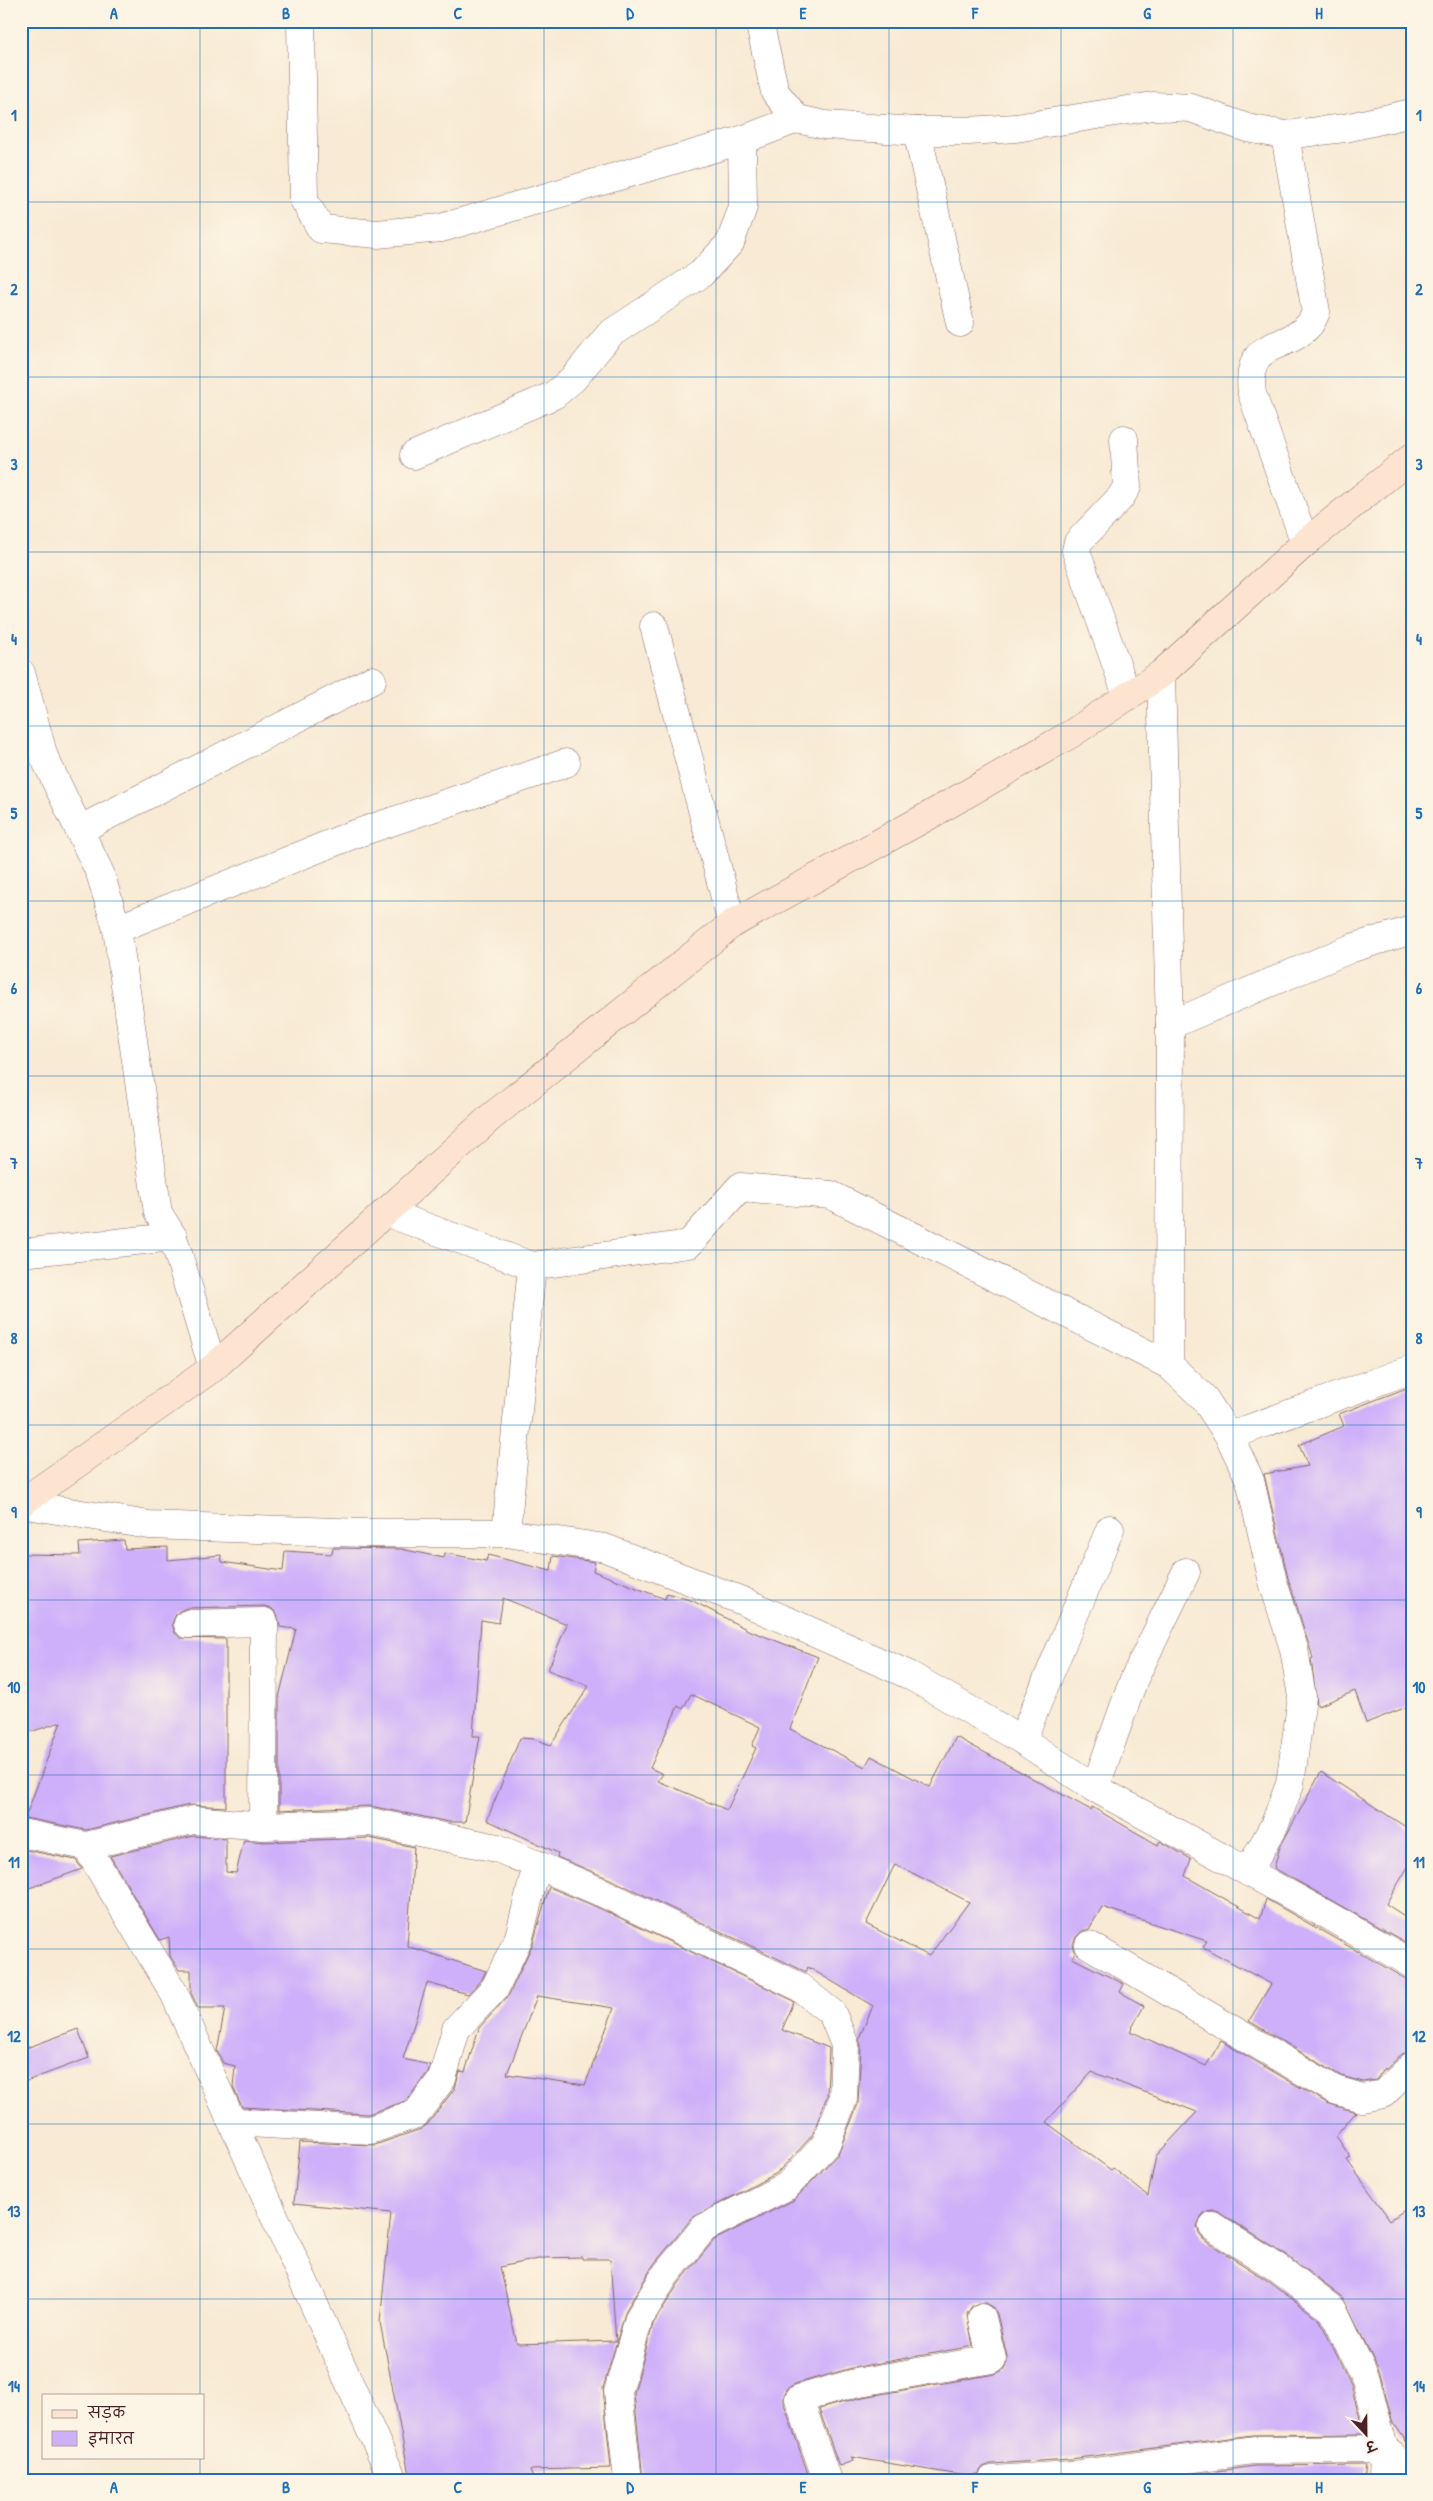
<svg xmlns="http://www.w3.org/2000/svg" width="1433" height="2501" font-family="'Patrick Hand','Playpen Sans Deva',sans-serif">
<rect width="100%" height="100%" fill="#fcf5e5"/>
<filter id="ink" filterUnits="userSpaceOnUse"><feTurbulence type="fractalNoise" baseFrequency=".02" numOctaves="2"/><feDisplacementMap in="SourceGraphic" scale="10" xChannelSelector="R" yChannelSelector="G"/><feConvolveMatrix kernelMatrix="1 2 1 2 8 2 1 2 1" color-interpolation-filters="sRGB"/></filter>
<filter id="wash" filterUnits="userSpaceOnUse"><feTurbulence type="fractalNoise" baseFrequency=".0096" numOctaves="4" result="noise"/><feDisplacementMap in="SourceGraphic" scale="20" xChannelSelector="R" yChannelSelector="G"/><feGaussianBlur stdDeviation="1.12" result="paint"/><feColorMatrix in="noise" values="0 0 0 0 0 0 0 0 0 0 0 0 0 0 0 0 0 1.4 0 .05"/><feComposite in="paint" operator="in"/></filter>
<g filter="url(#wash)">
<rect width="100%" height="100%" fill="#f8ead4"/>
<g id="blocks">
<g fill="#cdaffa" fill-rule="evenodd">
<path d="M1412 1386V1705L1366 1723 1355 1691 1318 1706 1317 1704 1311 1659 1313 1658 1288 1578 1264 1474 1308 1466 1299 1445 1344 1426 1339 1414Z"/>
<path d="M124 1540 125 1549 168 1547V1560L221 1555 222 1562 283 1571 285 1551 332 1554 333 1548 401 1549 444 1558 445 1553 486 1561 488 1555 551 1571 553 1556 595 1562 593 1571 665 1599 667 1593 693 1601 748 1630 818 1657 790 1729 865 1767 871 1756 930 1787 956 1737 1091 1810 1092 1807 1158 1845 1160 1841 1191 1859 1185 1876 1260 1919 1266 1899 1404 1978 1412 1980V2051L1402 2054 1385 2070 1384 2068 1376 2080 1363 2082 1341 2076 1249 2021 1271 1984 1203 1947 1207 1941 1102 1907 1089 1929 1082 1931 1076 1937 1073 1944 1075 1952 1072 1958 1124 1984 1120 1992 1144 2006 1130 2031 1206 2066 1221 2041 1327 2103 1356 2112 1336 2136 1351 2158 1347 2160 1390 2220 1412 2205V2451L1393 2423 1380 2373 1343 2298 1287 2256 1221 2214 1213 2211 1205 2213 1200 2219 1197 2226 1199 2234 1204 2240 1270 2282 1320 2320 1351 2385 1364 2434 1252 2435 1070 2459 991 2464 983 2467 978 2474 966 2476 851 2457 853 2461 839 2466 819 2409 858 2398 995 2374 1003 2370 1007 2363V2356L997 2314 993 2307 986 2303H979L972 2306 967 2314 973 2346 852 2368 795 2384 788 2388 784 2395V2404L809 2477 801 2480H643L634 2393 653 2324 679 2283 714 2240 794 2200 838 2154 858 2104 861 2046 859 2038 873 2006 808 1967 806 1972 610 1879 557 1857 558 1853 487 1820 520 1738 534 1739 551 1745 589 1686 548 1670 567 1624 503 1598 499 1623 481 1620 473 1736H480L465 1822H449L370 1806 279 1810V1697L296 1629 280 1627 277 1614 271 1608 264 1606 187 1608 179 1611 175 1616 172 1624 175 1633 181 1638 226 1639V1807L189 1805 86 1830 25 1818 61 1722 21 1735V1554L80 1555 79 1543ZM691 1694 760 1727 752 1746 756 1748 727 1810 658 1781 663 1774 650 1768 678 1706 683 1709ZM895 1864 969 1902 929 1956 866 1924ZM1092 2072 1197 2112 1156 2156 1148 2196 1113 2168 1111 2170 1046 2122Z"/>
<path d="M1321 1772 1412 1831V1860L1386 1904 1412 1921V1946L1274 1868 1280 1847Z"/>
<path d="M194 1836 226 1839V1872L236 1873 244 1840 264 1842 369 1838 414 1847 407 1946 486 1971 482 1979 468 1994 427 1983 403 2059 430 2065 428 2072 406 2101 368 2114 242 2107 233 2087 235 2066 223 2063 217 2051 225 2008H198L191 1993V1970H179L170 1956 169 1937 160 1940 110 1856Z"/>
<path d="M21 1849 76 1860 82 1869 21 1891Z"/>
<path d="M549 1887 597 1907 790 1999 794 2002 782 2030 829 2048 827 2096 812 2136 777 2173 692 2218 654 2264 626 2310 603 2388 611 2468 530 2470 534 2480H410L380 2322 391 2213 294 2203 300 2142 375 2145 421 2129 428 2124 455 2088 460 2071 465 2072 479 2028 509 1995 533 1943ZM537 1996 614 2008 585 2085 507 2074ZM582 2257V2259H610L616 2341 517 2344 500 2267 543 2258Z"/>
<path d="M78 2029 89 2058 21 2083V2050Z"/>
<path d="M1366 2465 1364 2480H1152L1255 2466Z"/>
</g>
</g>
</g>
<g filter="url(#ink)">
<use href="#blocks" fill-opacity="0" stroke="#876666" stroke-width="1"/>
<g fill="none" stroke-linecap="round" stroke-linejoin="round">
<defs>
<g id="street">
<path d="M301 21 304 200 321 229 377 234 441 228 742 140 797 119"/>
<path d="M759 21 775 92 797 119 825 125 917 131H968L1016 128 1153 106 1191 108 1247 128 1285 135 1345 128 1412 113"/>
<path d="M917 131 960 323"/>
<path d="M1285 135 1316 312C1314 316 1312 322 1309 325 1283 354 1245 336 1252 394L1305 543"/>
<path d="M1124 439 1127 487 1120 498 1078 542 1076 551 1127 695"/>
<path d="M414 455 554 395 573 379 610 334 701 274 730 243 743 207 742 140"/>
<path d="M654 626 732 924"/>
<path d="M21 673 44 757 100 873 117 929 158 1213 173 1237 213 1368"/>
<path d="M1161 674 1170 1025 1169 1365"/>
<path d="M79 830 372 680"/>
<path d="M117 929 352 835 566 763"/>
<path d="M1170 1025 1352 948 1412 930"/>
<path d="M385 1212 532 1266 689 1244 740 1187 831 1195 1169 1365 1204 1398 1229 1436 1250 1480 1273 1582 1294 1649 1302 1697 1290 1784 1274 1826 1248 1872"/>
<path d="M21 1253 173 1237"/>
<path d="M1229 1436 1412 1369"/>
<path d="M21 1504 149 1525 363 1533H506L605 1548 745 1602 909 1675 1022 1740 1095 1788 1325 1914 1412 1964"/>
<path d="M506 1533 532 1266"/>
<path d="M188 1624 264 1622 263 1826"/>
<path d="M1022 1740 1110 1529"/>
<path d="M1095 1788 1134 1679 1186 1572"/>
<path d="M21 1833 86 1846 193 1820 263 1826 370 1822 497 1848 603 1893 798 1986 832 2013 845 2045 843 2099 826 2144 787 2186 704 2228 666 2274 639 2318 618 2392 628 2480"/>
<path d="M86 1846 174 1993 393 2480"/>
<path d="M1089 1945 1335 2090 1362 2098 1383 2094 1412 2066"/>
<path d="M232 2122 370 2130 416 2114 442 2079 456 2029 495 1988 519 1937 537 1864"/>
<path d="M1213 2227 1279 2269 1333 2310 1366 2380 1384 2449 1383 2480"/>
<path d="M827 2480 799 2399 855 2383 992 2359 982 2318"/>
<path d="M992 2480 1072 2475 1254 2450 1384 2449 1412 2471"/>
</g>
<path id="secondary" d="M21 1503 213 1368 491 1117 732 924 930 815 1071 734 1161 674 1305 543 1412 457"/>
</defs>
<use href="#street" stroke="#876666" stroke-width="29"/>
<use href="#secondary" stroke="#876666" stroke-width="29"/>
<use href="#street" stroke="#fff" stroke-width="28"/>
<use href="#secondary" stroke="#fde4d1" stroke-width="28"/>
</g>
</g>
<path fill="none" stroke="#1f6fb2" stroke-width="1" stroke-opacity="0.55" d="M200 21V2395M372 21V2480M544 21V2480M716 21V2480M889 21V2480M1061 21V2480M1233 21V2480M21 202H1412M21 377H1412M21 552H1412M21 726H1412M21 901H1412M21 1076H1412M21 1250H1412M21 1425H1412M21 1600H1412M21 1775H1412M21 1949H1412M21 2124H1412M21 2299H1412M200 2457V2480"/>
<rect width="1433" height="2501" fill="none" stroke="#fcf5e5" stroke-width="55"/>
<rect x="42" y="2394" width="162" height="65" fill="#fcf5e5" stroke="#b59f9b"/>
<rect x="52" y="2410" width="25" height="8" fill="#fde4d1" stroke="#b59f9b"/>
<text x="88" y="2418" font-size="15" fill="#4a1f2b">सड़क</text>
<rect x="52" y="2431" width="25" height="15" fill="#cdaffa" stroke="#b59f9b"/>
<text x="88" y="2444" font-size="15" fill="#4a1f2b">इमारत</text>
<g transform="translate(1366 2434) rotate(158)" stroke="#fcf5e5" stroke-width="4" paint-order="stroke">
<path d="M0-4L9 19L0 12L-9 19Z" fill="#4a1f2b"/>
<text y="-8" font-size="14" font-weight="bold" text-anchor="middle" fill="#4a1f2b">उ</text>
</g>
<rect x="28" y="28" width="1378" height="2446" fill="none" stroke="#1f6fb2" stroke-width="2"/>
<g font-size="16" text-anchor="middle" font-weight="bold" fill="#1f6fb2">
<text x="114" y="19">A</text>
<text x="286" y="19">B</text>
<text x="458" y="19">C</text>
<text x="630" y="19">D</text>
<text x="803" y="19">E</text>
<text x="975" y="19">F</text>
<text x="1147" y="19">G</text>
<text x="1319" y="19">H</text>
<text x="14" y="121">1</text>
<text x="1419" y="121">1</text>
<text x="14" y="295">2</text>
<text x="1419" y="295">2</text>
<text x="14" y="470">3</text>
<text x="1419" y="470">3</text>
<text x="14" y="645">4</text>
<text x="1419" y="645">4</text>
<text x="14" y="819">5</text>
<text x="1419" y="819">5</text>
<text x="14" y="994">6</text>
<text x="1419" y="994">6</text>
<text x="14" y="1169">7</text>
<text x="1419" y="1169">7</text>
<text x="14" y="1344">8</text>
<text x="1419" y="1344">8</text>
<text x="14" y="1518">9</text>
<text x="1419" y="1518">9</text>
<text x="14" y="1693">10</text>
<text x="1419" y="1693">10</text>
<text x="14" y="1868">11</text>
<text x="1419" y="1868">11</text>
<text x="14" y="2042">12</text>
<text x="1419" y="2042">12</text>
<text x="14" y="2217">13</text>
<text x="1419" y="2217">13</text>
<text x="14" y="2392">14</text>
<text x="1419" y="2392">14</text>
<text x="114" y="2493">A</text>
<text x="286" y="2493">B</text>
<text x="458" y="2493">C</text>
<text x="630" y="2493">D</text>
<text x="803" y="2493">E</text>
<text x="975" y="2493">F</text>
<text x="1147" y="2493">G</text>
<text x="1319" y="2493">H</text>
</g>
</svg>
